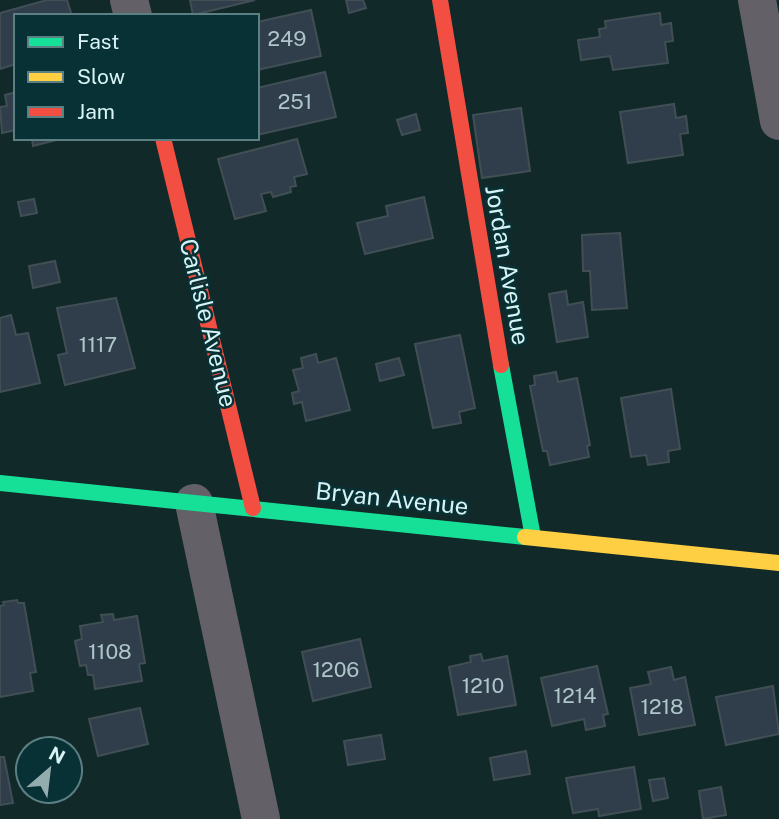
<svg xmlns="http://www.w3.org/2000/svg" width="779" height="819" font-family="'Public Sans',sans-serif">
<rect width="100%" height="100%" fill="#12292a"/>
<g fill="#2f3e4a" stroke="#414f55" stroke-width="2">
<path d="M47 0H67L72 16H16V64L0 69V13Z"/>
<path d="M190 0H255L193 15Z"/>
<path d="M346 0H363L366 8 349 13Z"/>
<path d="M311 10 321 56 257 70V22Z"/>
<path d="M660 13 661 25 671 23 673 41 665 42 668 63 613 70 610 56 581 60 578 40 600 37 599 29 606 28 605 21Z"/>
<path d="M325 72 336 117 257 135V88Z"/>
<path d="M16 92V130L2 133 0 107 7 106 5 95Z"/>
<path d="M674 104 676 118 686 116 688 133 680 134 683 155 628 163 620 112Z"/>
<path d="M521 108 530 171 482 178 473 115Z"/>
<path d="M416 114 420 130 402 135 397 120Z"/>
<path d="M32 138H64L33 146Z"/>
<path d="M297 139 307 174 294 177 296 186 290 187 291 192 273 197 271 192 261 194 266 211 235 219 218 159Z"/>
<path d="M424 197 433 238 365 254 357 223 388 216 386 206Z"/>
<path d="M34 199 37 213 21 216 18 202Z"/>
<path d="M620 233 627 308 592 310 590 271H583L582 235Z"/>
<path d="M55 261 60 282 33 288 29 266Z"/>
<path d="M566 291 568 305 583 302 588 337 557 342 549 294Z"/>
<path d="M116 298 135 368 65 385 58 355 67 353 57 308Z"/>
<path d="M11 315 16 335 28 333 40 383 0 392V318Z"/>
<path d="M460 335 475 408 459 412 461 423 433 428 415 344Z"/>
<path d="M316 354 318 363 336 358 350 410 306 421 302 402 294 404 292 393 299 391 293 370 303 368 301 358Z"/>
<path d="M399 358 404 375 380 381 376 364Z"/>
<path d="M556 372 558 382 577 378 590 445 587 446 589 457 550 465 547 451H543L530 386 535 385 534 376Z"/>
<path d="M671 389 680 449 668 451 669 462 648 465 646 455 631 457 621 398Z"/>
<path d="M17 600 18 603H24L36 672 30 673 33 691 0 697V606L4 605 3 602Z"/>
<path d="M113 614 114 620 137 616 145 663 139 664 142 681 95 689 93 675H88L86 665 80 666 75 641 82 639 80 626 103 622 101 615Z"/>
<path d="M360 639 371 687 313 701 302 652Z"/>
<path d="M481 654 483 661 507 656 516 705 458 715 449 667 471 662 470 656Z"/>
<path d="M597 666 608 714 603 715 605 726 586 730 584 719 552 726 541 678Z"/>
<path d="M671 667 674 680 685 677 695 725 639 735 630 688 651 684 648 672Z"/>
<path d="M773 686 779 734 726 745 716 697Z"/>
<path d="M140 708 148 744 98 756 89 719Z"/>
<path d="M381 735 385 759 348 765 344 741Z"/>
<path d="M526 751 530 774 494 780 490 758Z"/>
<path d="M0 757H4L13 803 0 805Z"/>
<path d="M634 767 641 809 599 816 598 809 573 813 566 778Z"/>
<path d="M664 778 668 798 653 801 649 780Z"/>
<path d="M721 787 726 815 703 819 699 791Z"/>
</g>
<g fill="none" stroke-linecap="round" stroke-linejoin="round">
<g stroke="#646067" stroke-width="38">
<path d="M129 0 133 16"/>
<path d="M757 0 779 121"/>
<path d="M194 503 261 819"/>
</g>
<g stroke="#16e098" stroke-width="16">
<path d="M501 365 533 537"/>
<path d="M0 483 525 537"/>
</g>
<path stroke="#ffcf43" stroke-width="16" d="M525 537 779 563"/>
<g stroke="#f24e42" stroke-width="16">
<path d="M440 0 501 365"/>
<path d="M163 138 253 508"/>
</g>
</g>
<g text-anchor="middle" stroke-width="5" stroke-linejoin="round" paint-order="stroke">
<g font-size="21" fill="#aec6ca">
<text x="287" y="46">249</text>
<text x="295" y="109">251</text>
<text x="98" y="352">1117</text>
<text x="110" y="659">1108</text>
<text x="336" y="677">1206</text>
<text x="483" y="693">1210</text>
<text x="575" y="703">1214</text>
<text x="662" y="714">1218</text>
</g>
<g font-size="24" fill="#d8f3f5" stroke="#073135">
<text transform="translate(507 265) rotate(80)" y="8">Jordan Avenue</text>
<text transform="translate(208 323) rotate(76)" y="8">Carlisle Avenue</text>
<text transform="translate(392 499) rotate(6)" y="8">Bryan Avenue</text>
</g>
</g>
<rect x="14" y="14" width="245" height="126" fill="#073135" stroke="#5b7f82" stroke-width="2"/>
<rect x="28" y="37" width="35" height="10" fill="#16e098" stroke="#5b7f82" stroke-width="2"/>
<text x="77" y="49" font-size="21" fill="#d8f3f5">Fast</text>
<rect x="28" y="72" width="35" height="10" fill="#ffcf43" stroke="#5b7f82" stroke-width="2"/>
<text x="77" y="84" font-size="21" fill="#d8f3f5">Slow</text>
<rect x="28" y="107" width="35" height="10" fill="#f24e42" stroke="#5b7f82" stroke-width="2"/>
<text x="77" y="119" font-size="21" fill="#d8f3f5">Jam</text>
<g transform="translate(49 770) rotate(28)"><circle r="33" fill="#073135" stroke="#5b7f82" stroke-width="2"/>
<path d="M0-5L12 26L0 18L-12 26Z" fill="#93acae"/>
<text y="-10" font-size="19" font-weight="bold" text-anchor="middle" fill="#d8f3f5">N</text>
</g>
</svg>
